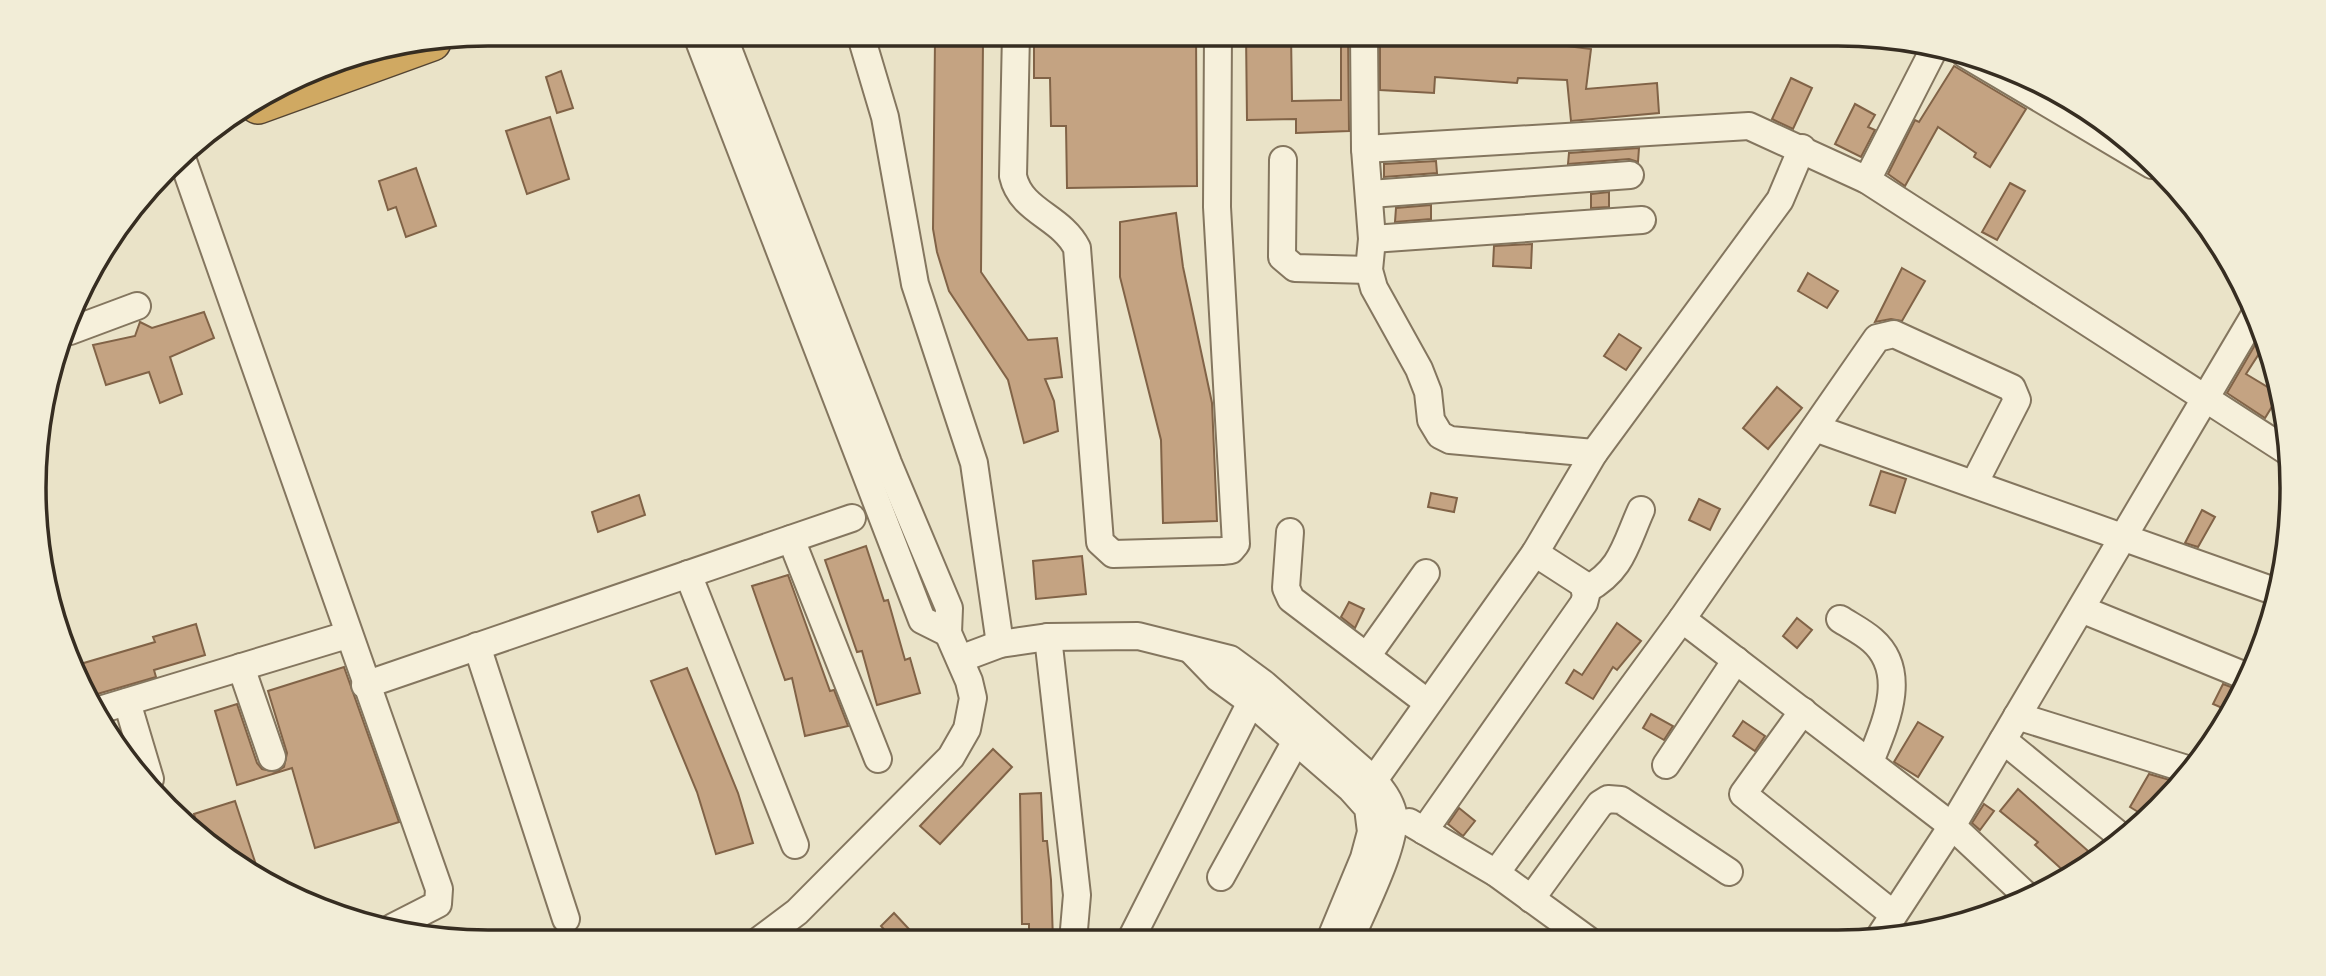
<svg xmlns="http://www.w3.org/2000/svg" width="2326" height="976" font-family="Georgia,serif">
<rect width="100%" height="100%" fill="#eae3c8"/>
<g fill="#c4a382" stroke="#816347" stroke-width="2">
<path d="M1034 33H1196L1197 186 1067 188 1066 126H1051L1050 78H1034Z"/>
<path d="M1246 33H1291L1292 101 1341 100V33H1348L1349 131 1296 133V119L1247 120Z"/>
<path d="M1380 33 1457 36V33H1522L1521 39H1551L1550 44 1591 49 1586 89 1657 83 1659 113 1571 121 1567 80 1518 78 1517 83 1435 77 1434 93 1380 90Z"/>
<path d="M935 40 983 41 981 272 1028 340 1057 338 1062 377 1045 379 1054 401 1058 431 1024 443 1008 380 949 291 937 252 933 229Z"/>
<path d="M1954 66 2026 109 1990 167 1974 157 1976 153 1938 127 1905 186 1888 174 1915 120 1919 122Z"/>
<path d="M561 71 573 108 557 113 546 77Z"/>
<path d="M1791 78 1812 88 1793 129 1772 119Z"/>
<path d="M1855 104 1875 115 1868 127 1875 130 1861 157 1835 144Z"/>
<path d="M550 117 569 179 527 194 506 131Z"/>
<path d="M1639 148 1638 162 1629 159 1568 164 1569 153Z"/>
<path d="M1436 161 1437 173 1384 177V164Z"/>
<path d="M416 168 436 226 406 237 396 207 388 210 379 181Z"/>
<path d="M2010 183 2025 191 1997 240 1982 232Z"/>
<path d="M1609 192V207L1591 208V194Z"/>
<path d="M1431 205V219L1395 222 1396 208Z"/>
<path d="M1176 213 1183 267 1212 403 1217 521 1163 523 1161 440 1120 277V222Z"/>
<path d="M1532 244 1531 268 1493 266 1494 246Z"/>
<path d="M1902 268 1925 281 1902 321 1891 319 1875 322Z"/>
<path d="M1808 273 1838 291 1827 308 1798 291Z"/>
<path d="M204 312 214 338 170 357 182 394 160 403 149 372 106 385 93 345 135 336 140 322 152 328Z"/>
<path d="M1619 334 1641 348 1626 370 1604 356Z"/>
<path d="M2255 345 2262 349 2246 374 2274 391 2276 400 2265 418 2227 393Z"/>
<path d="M1777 387 1802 408 1768 449 1743 428Z"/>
<path d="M1881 471 1906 479 1895 513 1870 505Z"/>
<path d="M1431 493 1457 498 1454 512 1428 507Z"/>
<path d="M639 495 645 515 598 532 592 512Z"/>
<path d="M1699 499 1720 509 1710 530 1689 520Z"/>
<path d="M2202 510 2215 517 2198 547 2185 543Z"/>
<path d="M866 546 884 601 888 600 905 660 910 658 920 693 877 705 862 651 857 652 825 560Z"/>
<path d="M1082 556 1086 594 1036 599 1033 561Z"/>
<path d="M788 575 830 691 834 690 848 726 805 736 792 678 785 680 752 586Z"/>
<path d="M1349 602 1364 609 1355 628 1341 617Z"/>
<path d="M1797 618 1812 630 1797 648 1783 636Z"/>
<path d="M1617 623 1641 641 1617 670 1613 667 1593 699 1566 683 1574 670 1582 675Z"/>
<path d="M196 624 205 655 154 670 156 677 87 697 77 665 155 642 153 637Z"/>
<path d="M344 667 399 822 315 848 292 768 237 785 215 711 237 704 257 763 262 769 276 772 284 767 287 753 268 691Z"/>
<path d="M687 668 738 793 753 843 716 854 697 792 651 681Z"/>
<path d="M2223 684 2239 690 2229 711 2213 704Z"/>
<path d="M1651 714 1673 726 1664 740 1643 728Z"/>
<path d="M1743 721 1765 736 1755 751 1733 736Z"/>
<path d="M1918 722 1943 737 1918 777 1894 762Z"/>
<path d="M993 749 1012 767 940 844 920 826Z"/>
<path d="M2149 774 2177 782 2148 818 2130 807Z"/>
<path d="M2018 789 2045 813 2095 857 2067 874 2035 845 2038 842 2000 811Z"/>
<path d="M1041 793 1043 841H1047L1051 880 1053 941H1029V924H1022L1020 794Z"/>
<path d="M235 801 259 874 211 849 201 837 194 814Z"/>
<path d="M1984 804 1994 811 1980 830 1972 823Z"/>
<path d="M1459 808 1475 821 1463 836 1448 824Z"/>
<path d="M894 913 921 942H895L881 926Z"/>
</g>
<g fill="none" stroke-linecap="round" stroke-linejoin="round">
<defs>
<g id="minor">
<path d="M696 33 922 620 948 633"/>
<path d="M722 33 888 463 949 608 948 633 969 681 973 698 967 729 951 757 797 912 757 942"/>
<path d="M860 33 885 117 915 284 974 463 1000 644"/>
<path d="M1016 33 1013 176C1021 212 1061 216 1077 248L1100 542 1113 554 1222 551 1231 550 1236 544 1217 207 1218 33"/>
<path d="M1364 33 1365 149 1372 239 1369 270 1374 288 1419 369 1428 392 1431 420 1440 435 1450 440 1594 453"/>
<path d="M1965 54 2152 165"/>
<path d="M1365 149 1749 126 1867 180 2290 453"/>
<path d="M181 155 439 889 438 904 393 927"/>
<path d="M1283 160 1282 257 1295 268 1369 270"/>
<path d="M1867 180 1934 49"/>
<path d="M1370 194 1630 175"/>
<path d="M1372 239 1642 220"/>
<path d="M70 331 137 306"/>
<path d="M1815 428 2274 591"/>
<path d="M1290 532 1286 588 1291 599 1428 703"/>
<path d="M791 539 878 759"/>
<path d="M688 574 795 845"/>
<path d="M1586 590C1622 570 1625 546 1641 510"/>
<path d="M2081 609 2248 677"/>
<path d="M1682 619 1952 826 2029 898"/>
<path d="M1840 619C1851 626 1863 632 1872 640 1910 673 1884 726 1870 762"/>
<path d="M1048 637 1077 895 1073 941"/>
<path d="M477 646 566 919"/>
<path d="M1191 650 1218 678 1251 702 1351 789 1368 808 1371 832 1364 858 1330 940"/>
<path d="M1367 656 1426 573"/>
<path d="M960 659 1000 644 1048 637 1138 636 1230 659 1264 684 1374 780C1382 790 1390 800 1393 813 1399 840 1361 913 1350 940"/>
<path d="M241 667 272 757"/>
<path d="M365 685 852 518"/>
<path d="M127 702 150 779"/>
<path d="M1803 711 1743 794 1893 914"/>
<path d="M93 712 347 635"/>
<path d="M2017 716 2190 770"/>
<path d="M2003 740 2124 839"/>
<path d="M1666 765 1736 660"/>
<path d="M1374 780 1535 553 1594 453 1780 200 1802 148"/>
<path d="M1409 822 1496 873 1588 940"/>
<path d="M1424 831 1584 603 1586 595 1583 584 1535 553"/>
<path d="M1496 873 1682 619 1877 338 1894 334 2012 388 2017 400 1974 484"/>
<path d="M1221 877 1296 741"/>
<path d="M1531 899 1600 804 1608 799 1621 800 1729 872"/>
<path d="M1878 939 1952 826 2254 316"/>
<path d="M1130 941 1251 702 1261 688"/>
</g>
<path id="highway" d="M258 105 432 42"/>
</defs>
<use href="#minor" stroke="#84765f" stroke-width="30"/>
<use href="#highway" stroke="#534432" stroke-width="40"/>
<use href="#minor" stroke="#f6f0db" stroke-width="26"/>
<use href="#highway" stroke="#d0a962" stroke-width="37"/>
</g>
<path d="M0 0H2326V976H0ZM488 46H1838A442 442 0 0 1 2280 488V488A442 442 0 0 1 1838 930H488A442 442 0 0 1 46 488V488A442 442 0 0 1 488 46Z" fill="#f2edd7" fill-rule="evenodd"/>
<path fill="none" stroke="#362d21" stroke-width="3.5" d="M488 46H1838A442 442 0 0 1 2280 488V488A442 442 0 0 1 1838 930H488A442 442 0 0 1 46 488V488A442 442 0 0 1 488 46Z"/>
</svg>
